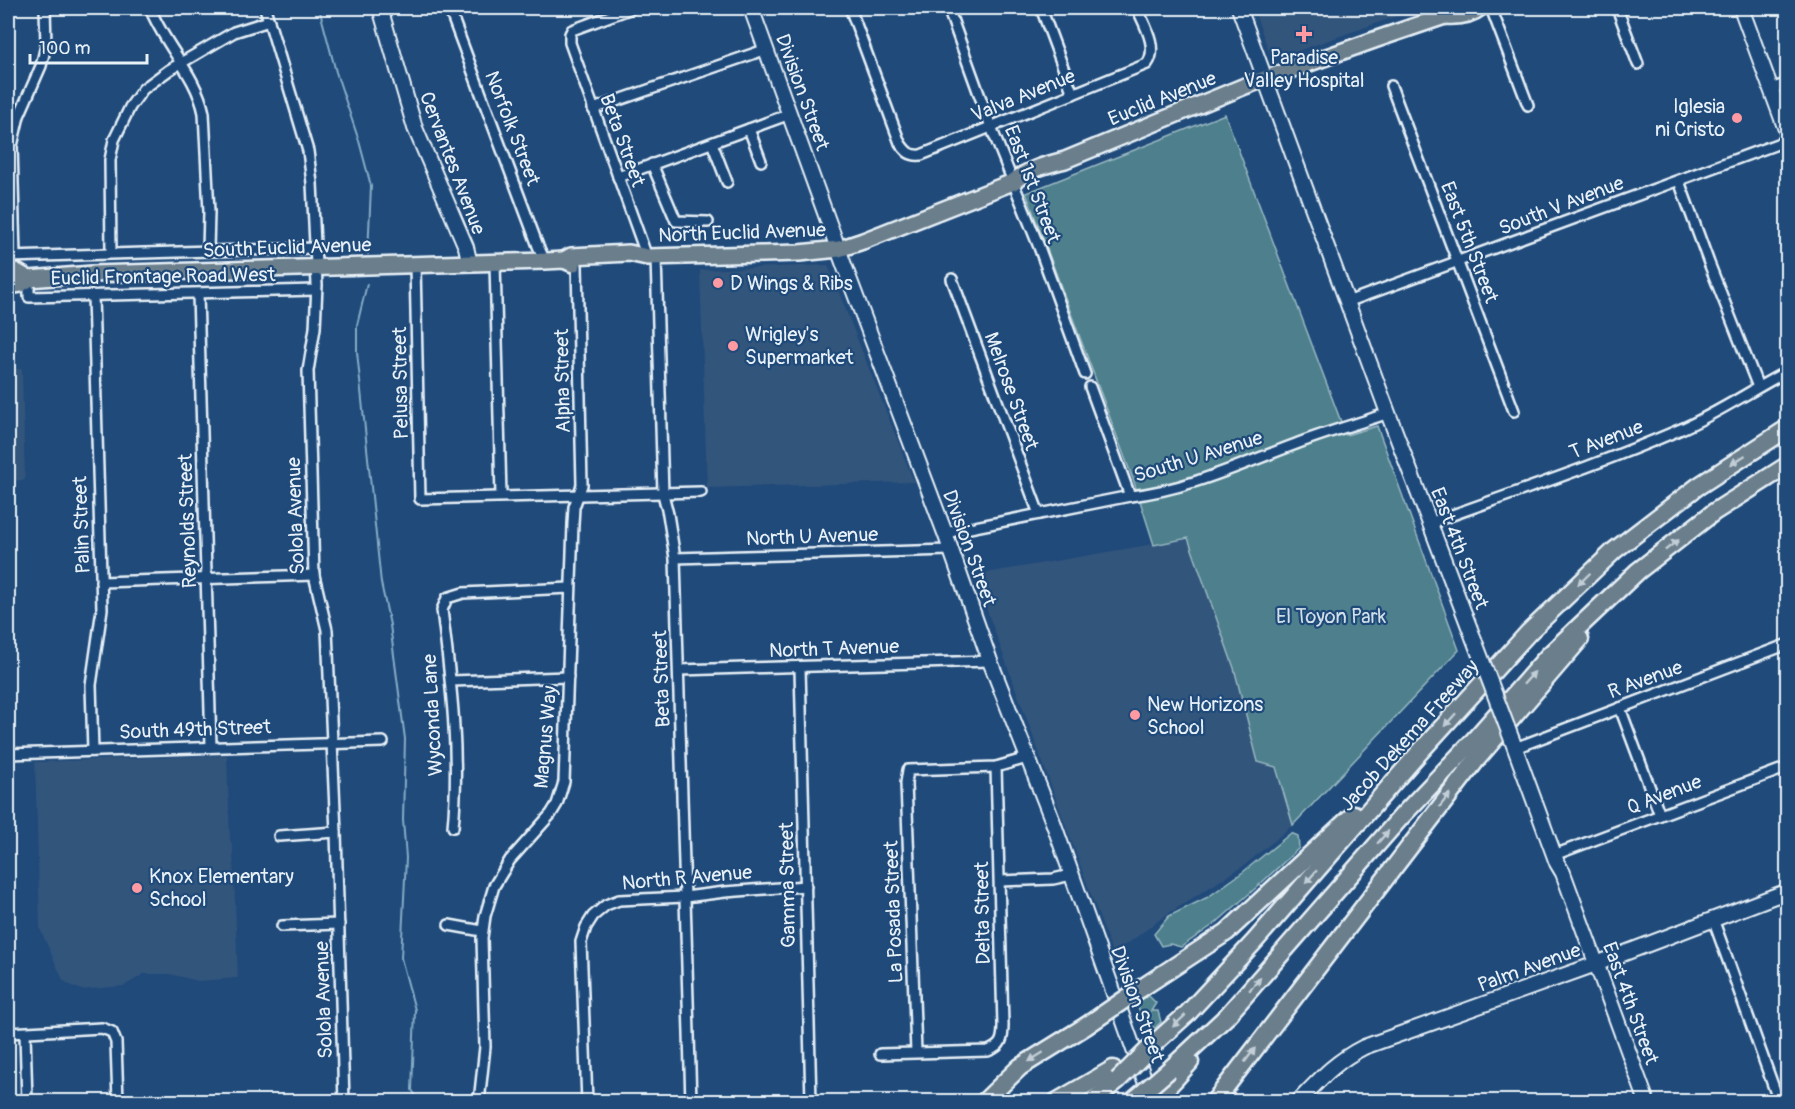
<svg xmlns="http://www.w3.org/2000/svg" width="1795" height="1109" font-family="Pangolin,sans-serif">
<rect width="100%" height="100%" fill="#1f4a7a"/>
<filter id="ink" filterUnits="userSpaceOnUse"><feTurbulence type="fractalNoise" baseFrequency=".0167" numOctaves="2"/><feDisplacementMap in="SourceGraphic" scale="12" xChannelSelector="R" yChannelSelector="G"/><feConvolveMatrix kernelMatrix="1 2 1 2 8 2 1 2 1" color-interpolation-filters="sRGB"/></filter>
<g filter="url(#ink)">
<g fill="#33547c">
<path d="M1253 8H1420L1272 60Z"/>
<path d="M828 265 914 482 707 488 700 270Z"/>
<path d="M8 369H22L25 480 8 481Z"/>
<path d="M1188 538 1234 668 1258 762 1276 766 1293 825 1245 865 1166 915 1130 942 1112 952 974 575Z"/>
<path d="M227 755 230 839 233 848 238 978 198 981 169 974H144L124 986 81 990 68 984 63 980 40 929 35 762Z"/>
</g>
<g fill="#4d808c" stroke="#9ab8c2" stroke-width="1.5">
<path d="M1225 114 1346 435 1377 426 1459 650 1293 825 1276 767 1258 762 1234 668 1188 538 1154 545 1134 482 1026 193Z"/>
<path d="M1291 833 1298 836 1299 848 1258 886 1216 923 1181 947 1170 944 1161 946 1154 934 1169 916 1208 897 1243 872Z"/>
<path d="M1146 993 1156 1003 1151 1011H1158L1161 1022 1155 1028 1142 1024 1141 1014 1135 1001Z"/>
</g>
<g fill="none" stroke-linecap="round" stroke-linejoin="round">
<g stroke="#87acc6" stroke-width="2">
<path d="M319 8 336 72 359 141 371 186 368 254"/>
<path d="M367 284 357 325V352L381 583 390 625 405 739 403 820 406 858 401 958 415 1010 412 1090 420 1102"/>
</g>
<defs>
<g id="street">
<path d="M150 8C164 45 196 74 204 113L209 212 208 250"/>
<path d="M265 8 308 151 312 183 317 285 315 328 308 371 314 575 327 630 336 832 344 1102"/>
<path d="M449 8 538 246 545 261"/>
<path d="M632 8 572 30 570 34V43L647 257"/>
<path d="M850 8 900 143C906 152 910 156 921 155L1147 64C1159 48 1144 24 1137 8"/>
<path d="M948 8 991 127 1039 247 1085 374"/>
<path d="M1041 8 1073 94"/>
<path d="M1491 8 1528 105"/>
<path d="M1617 8 1638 64"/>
<path d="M1391 86 1514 411"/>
<path d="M1771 89 1788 83"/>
<path d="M593 109 767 49"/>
<path d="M749 129 761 161"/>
<path d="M712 143 727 182"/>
<path d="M652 164 676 221 708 222"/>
<path d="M618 177 790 114"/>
<path d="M1679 181 1709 263 1758 387"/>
<path d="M111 253 110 160 114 140 130 107 143 89 169 70 234 32 269 21"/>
<path d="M15 256 12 146 19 116 41 66 46 45 45 8"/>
<path d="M8 257 316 248"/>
<path d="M656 257 663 494 668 514 675 558 691 1102"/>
<path d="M495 263 501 496"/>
<path d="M415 265 420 499 701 492"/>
<path d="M29 279V297L316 290"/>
<path d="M952 279 1039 514"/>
<path d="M198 294 211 746"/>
<path d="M93 296 102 609 91 685 93 751"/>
<path d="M1347 302 1788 140"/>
<path d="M1090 387 1130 496"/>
<path d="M1430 523C1513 493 1598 465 1679 430 1717 414 1751 390 1788 371"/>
<path d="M945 533 1130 496C1187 490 1242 464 1296 444 1326 432 1358 424 1388 413"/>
<path d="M675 558 950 550"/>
<path d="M101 582 314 575"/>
<path d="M800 668 811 1102"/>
<path d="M679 670 990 661"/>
<path d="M451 681 568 677"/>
<path d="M1620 708 1660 815"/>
<path d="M1515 748 1788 644"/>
<path d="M8 754 383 742"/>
<path d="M453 827C460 755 451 682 442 610L447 598 463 593 570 588"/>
<path d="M279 836 336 832"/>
<path d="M1554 855 1788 767"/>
<path d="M1000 881 1053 879 1071 875"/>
<path d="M1713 919 1779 1102"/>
<path d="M449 925 482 931"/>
<path d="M282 926 339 924"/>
<path d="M8 1033 102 1028 112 1032 116 1042 118 1102"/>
<path d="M25 1033 27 1102"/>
<path d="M916 1052 906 783 908 770 996 767 1027 758"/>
<path d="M880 1054 988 1051C1002 1046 1003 1039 1003 1025L996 767"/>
<path d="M479 1102 485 1047 482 938 485 916 494 886 510 860 551 814 557 804 564 782 573 524 574 507 582 485 577 265"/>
<path d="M587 1102 581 942 586 927 593 916 606 905 619 900 685 897 725 892 806 886"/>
</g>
<g id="secondary">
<path d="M380 8 415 128 466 247 470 264"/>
<path d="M751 8 844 265 945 533 990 661 1053 822 1150 1095"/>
<path d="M1239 8 1388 413 1473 637"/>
<path d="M1741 8 1788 135"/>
<path d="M1512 740 1557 863 1563 873 1647 1102"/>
<path d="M1298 1102C1320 1079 1336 1061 1364 1047L1596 964 1788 891"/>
</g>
<g id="primary">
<path d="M1445 16C1458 17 1470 16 1480 8"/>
<path d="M564 260 571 256 629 253 647 257 799 253 839 249 863 241 1013 182C1028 169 1046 165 1065 160L1245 86 1377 39 1445 16 1455 8"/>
<path d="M8 271H15L29 279"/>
<path d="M8 286 21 284 29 279 92 274 545 261 564 260 573 264"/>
</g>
<g id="highway">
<path d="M1140 989 1227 932 1354 814"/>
<path d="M1157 1041 1188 1013 1254 942 1418 754 1529 632 1615 550 1697 487 1788 428"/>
<path d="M1169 1070 1226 1017 1401 817 1474 740 1548 656 1638 571 1714 512 1788 465"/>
<path d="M984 1102 1020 1067 1086 1026"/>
<path d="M1056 1102 1113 1069"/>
<path d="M1091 1102 1118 1080"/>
<path d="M1153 1102 1175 1079 1190 1062"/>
<path d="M1214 1102 1477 759 1580 639"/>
</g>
</defs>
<use href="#street" stroke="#e8f1f8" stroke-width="14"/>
<use href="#secondary" stroke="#e8f1f8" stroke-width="18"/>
<use href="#primary" stroke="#e8f1f8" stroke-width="20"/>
<use href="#highway" stroke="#e8f1f8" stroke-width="21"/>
<use href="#street" stroke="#1f4a7a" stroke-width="9"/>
<use href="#secondary" stroke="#1f4a7a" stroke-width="14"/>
<use href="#primary" stroke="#6b7e8b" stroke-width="15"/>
<use href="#highway" stroke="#6b7e8b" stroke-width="16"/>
<defs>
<path id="secondary-bridge" d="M1473 637 1512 740"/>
<g id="highway-bridge">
<path d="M1086 1026 1140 989"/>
<path d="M1118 1080 1157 1041"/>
<path d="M1132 1102 1169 1070"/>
</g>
</defs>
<use href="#secondary-bridge" stroke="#e8f1f8" stroke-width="18" stroke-linecap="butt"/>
<use href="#highway-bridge" stroke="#e8f1f8" stroke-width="21" stroke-linecap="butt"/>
<use href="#secondary-bridge" stroke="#1f4a7a" stroke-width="14"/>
<use href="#highway-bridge" stroke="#6b7e8b" stroke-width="16"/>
</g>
<defs><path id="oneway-solid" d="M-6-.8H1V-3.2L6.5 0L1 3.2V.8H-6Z" transform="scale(1.5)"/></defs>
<g fill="#c2ced7">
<use href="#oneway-solid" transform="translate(1738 460) rotate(147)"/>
<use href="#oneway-solid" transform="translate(1672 545) rotate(-38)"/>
<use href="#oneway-solid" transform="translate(1584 579) rotate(136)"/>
<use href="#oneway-solid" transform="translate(1529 678) rotate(-48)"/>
<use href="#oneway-solid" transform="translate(1450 720) rotate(132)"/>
<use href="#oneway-solid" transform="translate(1445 800) rotate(-52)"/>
<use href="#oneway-solid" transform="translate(1383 837) rotate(-49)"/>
<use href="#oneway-solid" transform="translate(1311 877) rotate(131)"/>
<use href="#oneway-solid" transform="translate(1255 984) rotate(-49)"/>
<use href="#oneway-solid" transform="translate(1179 1021) rotate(137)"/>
<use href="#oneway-solid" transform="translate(1250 1055) rotate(-53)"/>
<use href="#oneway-solid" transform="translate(1036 1057) rotate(148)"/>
</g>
</g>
<g fill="#ff9aa2" stroke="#1f4a7a" stroke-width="2">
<path d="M1301 25h6v6h6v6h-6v6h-6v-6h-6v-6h6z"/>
<circle cx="1737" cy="118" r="6"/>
<circle cx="718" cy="283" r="6"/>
<circle cx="733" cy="346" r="6"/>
<circle cx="1135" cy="715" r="6"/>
<circle cx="137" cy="888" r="6"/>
</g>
<g text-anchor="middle" stroke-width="4.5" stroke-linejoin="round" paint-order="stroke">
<g font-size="20" fill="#e8f1f8" stroke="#1f4a7a" text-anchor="start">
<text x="1304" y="64" text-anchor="middle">Paradise<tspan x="1304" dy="23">Valley Hospital</tspan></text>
<text x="1725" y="113" text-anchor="end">Iglesia<tspan x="1725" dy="23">ni Cristo</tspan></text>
<text x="730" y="290">D Wings &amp; Ribs</text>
<text x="745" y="341">Wrigley's<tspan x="745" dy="23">Supermarket</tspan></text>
<text x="1147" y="711">New Horizons<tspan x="1147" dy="23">School</tspan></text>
<text x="149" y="883">Knox Elementary<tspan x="149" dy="23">School</tspan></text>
</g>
<g font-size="20" fill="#e8f1f8" stroke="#1f4a7a">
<text transform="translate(803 92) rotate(70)" y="7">Division Street</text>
<text transform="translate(1023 95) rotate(-22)" y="7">Valva Avenue</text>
<text transform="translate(1162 98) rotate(-22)" y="7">Euclid Avenue</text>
<text transform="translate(513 128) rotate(69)" y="7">Norfolk Street</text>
<text transform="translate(623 140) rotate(70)" y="7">Beta Street</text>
<text transform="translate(453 163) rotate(69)" y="7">Cervantes Avenue</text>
<text transform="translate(1033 184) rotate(69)" y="7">East 1st Street</text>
<text transform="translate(1561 205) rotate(-21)" y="7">South V Avenue</text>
<text transform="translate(742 232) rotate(-2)" y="7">North Euclid Avenue</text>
<text transform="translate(1470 242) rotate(69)" y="7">East 5th Street</text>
<text transform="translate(287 247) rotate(-2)" y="7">South Euclid Avenue</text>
<text transform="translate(163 276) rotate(-1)" y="7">Euclid Frontage Road West</text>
<text transform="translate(562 381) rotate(-91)" y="7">Alpha Street</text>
<text transform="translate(400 383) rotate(-91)" y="7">Pelusa Street</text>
<text transform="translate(1012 391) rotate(70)" y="7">Melrose Street</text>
<text transform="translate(1606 439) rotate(-21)" y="7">T Avenue</text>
<text transform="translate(1198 456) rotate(-17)" y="7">South U Avenue</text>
<text transform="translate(295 516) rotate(-92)" y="7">Solola Avenue</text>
<text transform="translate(187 521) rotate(-92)" y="7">Reynolds Street</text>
<text transform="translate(81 525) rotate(-92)" y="7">Palin Street</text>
<text transform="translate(812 536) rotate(-2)" y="7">North U Avenue</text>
<text transform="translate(970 548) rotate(70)" y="7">Division Street</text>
<text transform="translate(1460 548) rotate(69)" y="7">East 4th Street</text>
<text transform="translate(834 648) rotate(-2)" y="7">North T Avenue</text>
<text transform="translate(661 679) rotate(-92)" y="7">Beta Street</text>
<text transform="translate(1645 679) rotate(-20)" y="7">R Avenue</text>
<text transform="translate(432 715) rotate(-93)" y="7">Wyconda Lane</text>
<text transform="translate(195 729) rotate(-2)" y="7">South 49th Street</text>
<text transform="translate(1409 735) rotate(-48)" y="7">Jacob Dekema Freeway</text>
<text transform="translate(545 737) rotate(-85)" y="7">Magnus Way</text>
<text transform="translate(1664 794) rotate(-21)" y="7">Q Avenue</text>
<text transform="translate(687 877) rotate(-5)" y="7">North R Avenue</text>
<text transform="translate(787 885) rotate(-91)" y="7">Gamma Street</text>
<text transform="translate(893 912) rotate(-92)" y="7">La Posada Street</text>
<text transform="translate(982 913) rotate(-91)" y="7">Delta Street</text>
<text transform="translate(1529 967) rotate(-20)" y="7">Palm Avenue</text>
<text transform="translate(323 1000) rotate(-92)" y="7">Solola Avenue</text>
<text transform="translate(1631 1003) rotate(70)" y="7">East 4th Street</text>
<text transform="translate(1138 1004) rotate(70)" y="7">Division Street</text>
</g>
<g font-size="20" fill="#d1e0e8" stroke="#1f4a7a">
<text x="1331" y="623">El Toyon Park</text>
</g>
</g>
<rect width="1795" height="1109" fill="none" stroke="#1f4a7a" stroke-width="30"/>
<rect x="15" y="15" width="1765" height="1079" fill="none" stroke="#e8f1f8" stroke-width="2" filter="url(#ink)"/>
<path d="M30 54v9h117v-9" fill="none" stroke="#e8f1f8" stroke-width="3"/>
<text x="39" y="54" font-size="18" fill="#e8f1f8" stroke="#1f4a7a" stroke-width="4.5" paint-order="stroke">100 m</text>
</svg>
